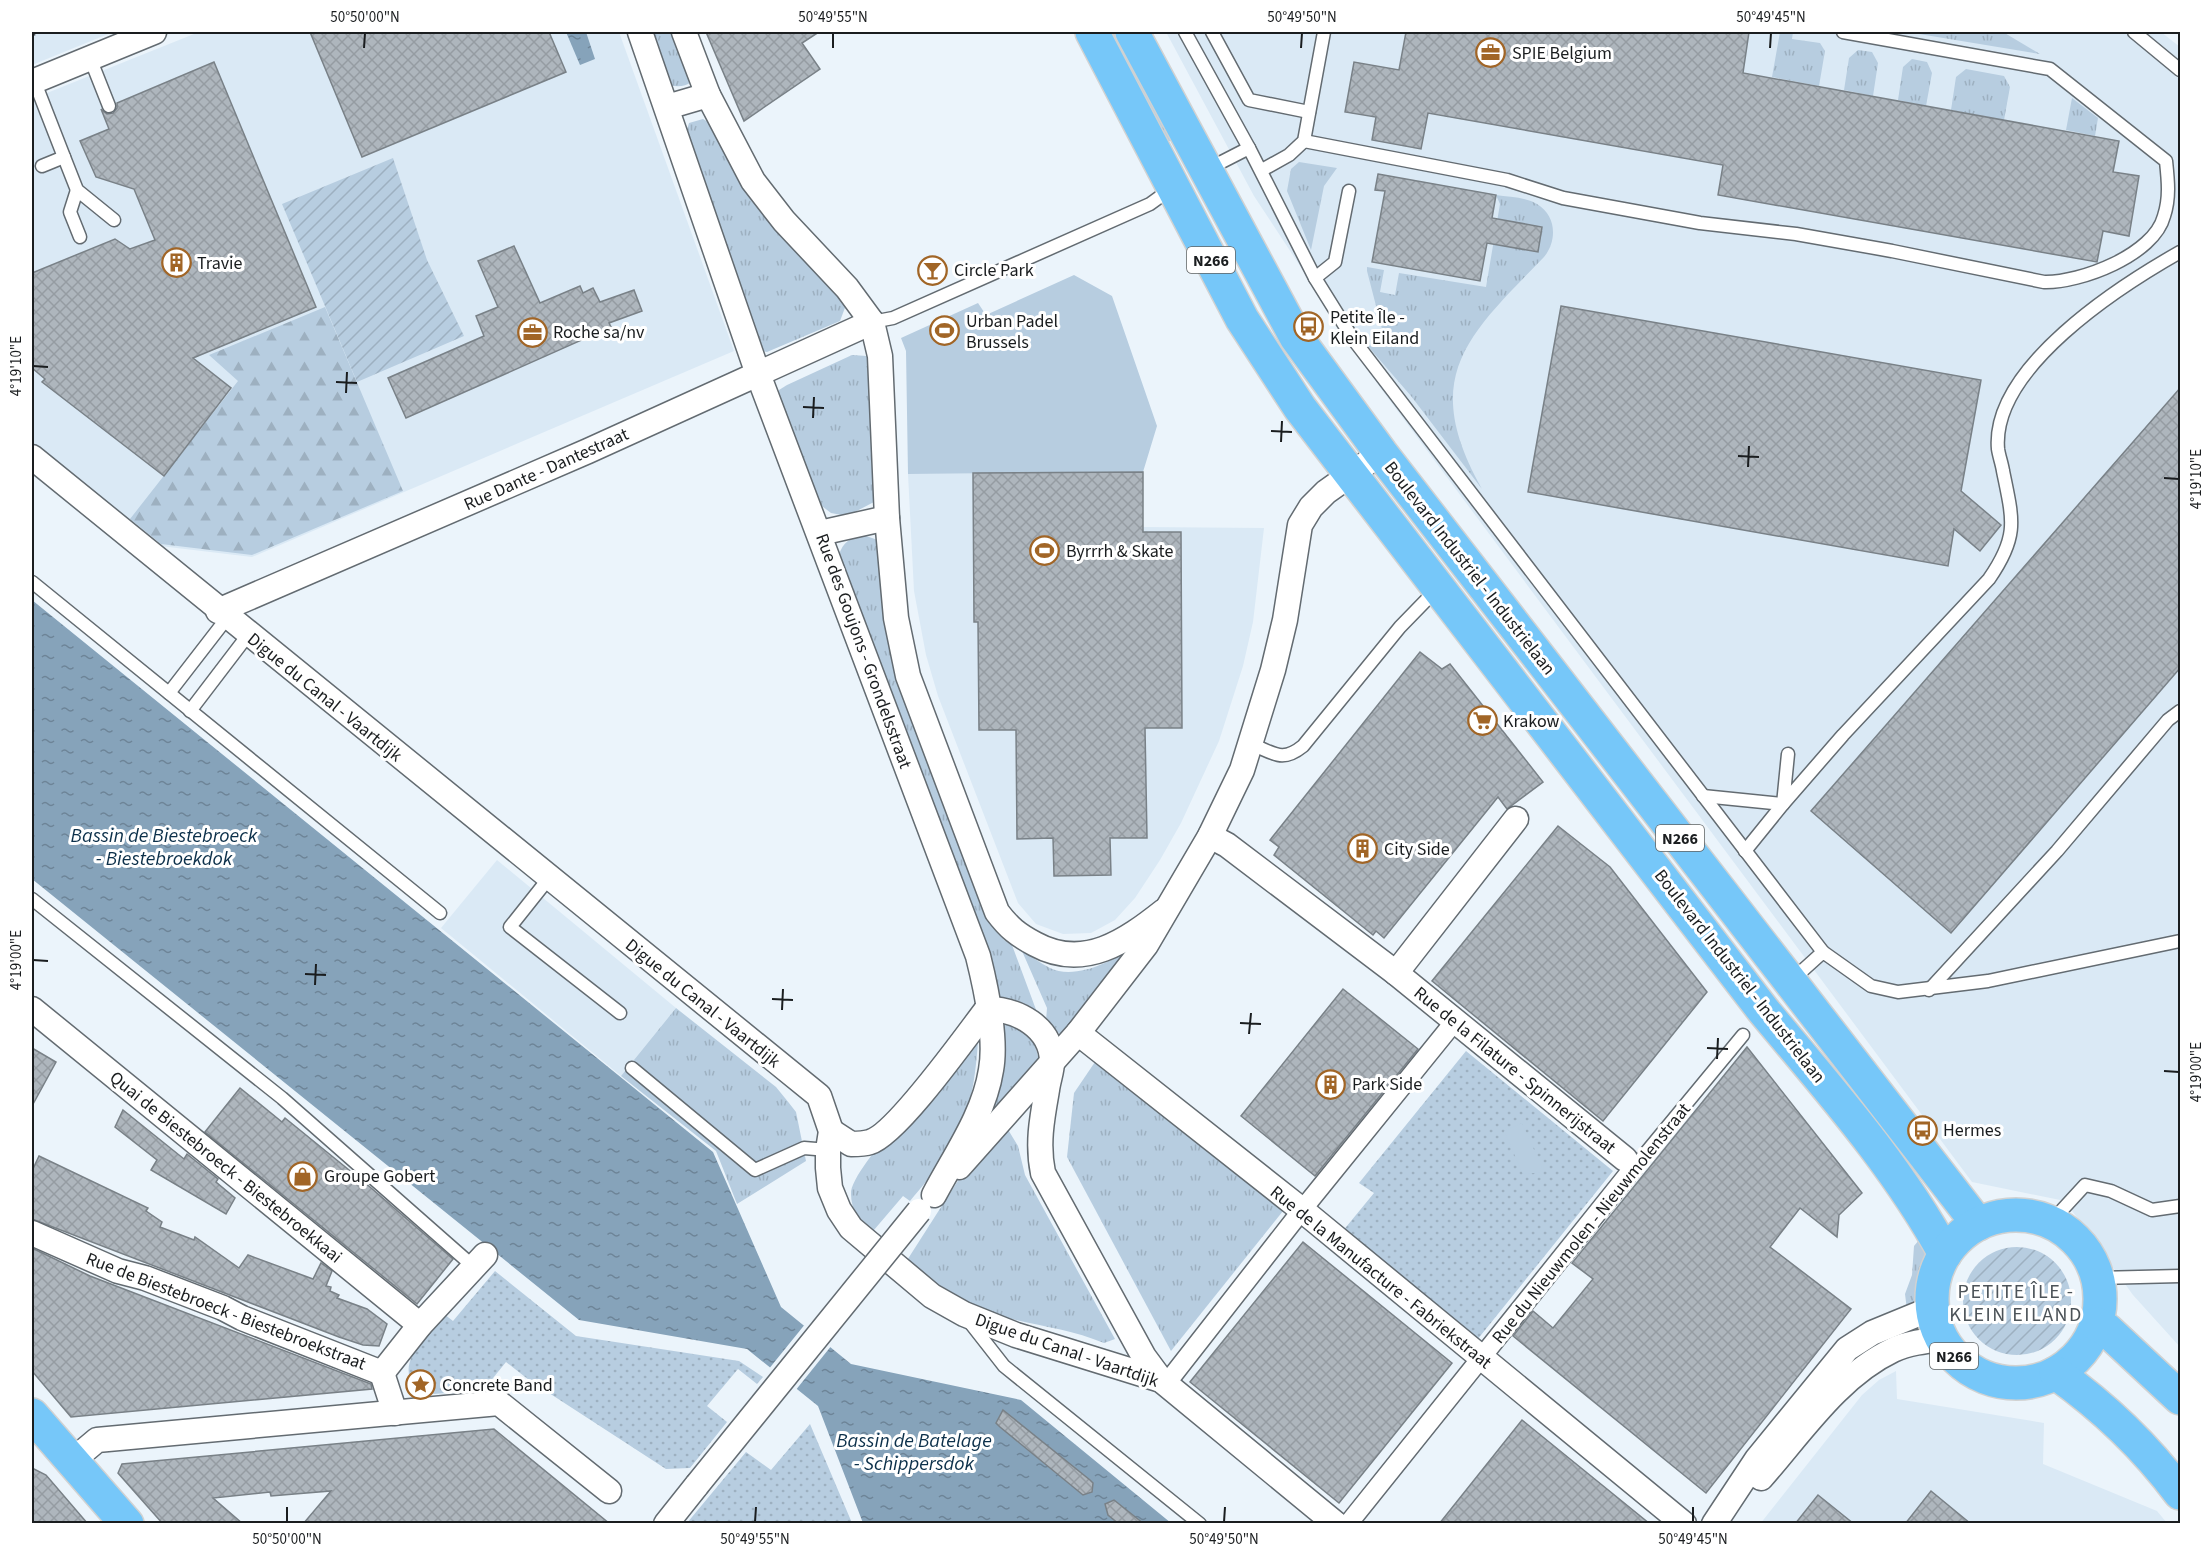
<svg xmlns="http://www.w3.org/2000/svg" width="2212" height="1555" font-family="'Source Sans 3',sans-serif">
<defs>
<pattern id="grass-tufts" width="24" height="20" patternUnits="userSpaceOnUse" patternTransform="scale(1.5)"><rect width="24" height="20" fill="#b7cde0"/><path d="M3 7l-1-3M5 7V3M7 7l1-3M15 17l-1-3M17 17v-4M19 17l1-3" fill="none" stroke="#9db0c0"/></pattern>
<pattern id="forest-firs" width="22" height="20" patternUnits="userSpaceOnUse" patternTransform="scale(1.5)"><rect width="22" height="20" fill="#b7cde0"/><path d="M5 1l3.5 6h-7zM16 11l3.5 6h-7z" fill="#9db0c0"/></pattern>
<pattern id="park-dots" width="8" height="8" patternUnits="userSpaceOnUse" patternTransform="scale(1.5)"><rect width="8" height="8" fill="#b7cde0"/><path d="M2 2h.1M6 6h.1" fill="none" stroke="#9db0c0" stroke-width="1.8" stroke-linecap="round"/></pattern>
<pattern id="garden-furrows" width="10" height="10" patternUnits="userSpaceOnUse" patternTransform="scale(1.5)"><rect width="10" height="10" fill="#b7cde0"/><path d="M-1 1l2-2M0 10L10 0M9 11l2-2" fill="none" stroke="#9db0c0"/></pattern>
<pattern id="water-ripples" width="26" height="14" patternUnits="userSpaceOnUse" patternTransform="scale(1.5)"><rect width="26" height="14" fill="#86a3ba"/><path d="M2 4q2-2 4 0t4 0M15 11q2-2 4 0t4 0" fill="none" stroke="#6d8497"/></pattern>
<pattern id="building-cross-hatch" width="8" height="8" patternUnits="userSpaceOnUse" patternTransform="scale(1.5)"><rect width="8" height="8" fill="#aeb6bd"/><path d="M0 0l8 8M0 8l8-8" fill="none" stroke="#959ca2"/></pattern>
</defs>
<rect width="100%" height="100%" fill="#ebf4fb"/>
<g fill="#dae9f5">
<path d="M32 32H113L32 65Z"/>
<path d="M199 32H619L734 351 252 557 160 546 32 444V99Z"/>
<path d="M1166 32H2161L2180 47V1347L2133 1295 2065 1201 1972 1182 1379 386 1254 196Z"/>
<path d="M1143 472V527L1264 528 1253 622 1243 666 1219 741 1181 823 1160 860 1135 898 1115 920 1091 933 1063 934 1036 924 1018 903 938 696 926 655 914 591 908 474Z"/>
<path d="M497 860 676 1008 621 1076 441 928Z"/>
<path d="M1896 1371 1897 1399 2044 1423 2043 1464 2157 1511 2167 1523 1760 1524 1862 1395 1879 1380Z"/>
</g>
<g fill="url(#grass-tufts)" fill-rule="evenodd">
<path d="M645 32H678L691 82C685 87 677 87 669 85Z"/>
<path d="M1100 32H1120L1174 138 1165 144Z"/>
<path d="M1780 32H1793L1792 39 1820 43 1825 51 1819 86 1772 77Z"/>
<path d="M1907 32H2003L2040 54Z"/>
<path d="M1858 50 1872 52 1878 63 1873 96 1844 90 1849 58Z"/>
<path d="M1912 59 1927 62 1932 73 1926 106 1898 100 1903 67Z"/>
<path d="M1966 69 2004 76 2010 87 2004 120 1951 110 1956 77Z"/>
<path d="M2072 98 2098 118 2095 136 2066 130Z"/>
<path d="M703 119 710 123 846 305 840 321 767 352 762 351 686 133 689 123Z"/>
<path d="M1299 162 1337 168 1324 186 1311 250 1287 191 1291 169Z"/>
<path d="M1496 195C1509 197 1526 197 1537 204 1557 216 1557 241 1544 257 1467 336 1419 377 1482 489L1411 396 1366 344 1382 329 1367 271V267L1384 270 1380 292 1395 295 1399 273 1486 287 1500 204ZM1502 220 1542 227 1538 252 1498 245Z"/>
<path d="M852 355 867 356 873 370 880 475 874 502 847 516 831 513 814 500 777 396 779 390 787 385Z"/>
<path d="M863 535 878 540 994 924 1004 940 1012 945 1038 1015 1011 1000 998 1002 839 555C843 542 850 538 863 535Z"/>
<path d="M1132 946 1062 1036 1046 1021 1047 1008 1022 951C1031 956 1040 963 1050 968 1074 980 1114 962 1132 946Z"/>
<path d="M676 1008 776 1087 789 1103 796 1112 806 1161 737 1204 716 1151 621 1076Z"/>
<path d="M1003 1021C1026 1024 1036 1040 1039 1062L1005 1106 988 1115C1004 1085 1002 1054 1003 1021Z"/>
<path d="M978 1041C973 1117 959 1144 910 1201L903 1196 868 1237C860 1224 851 1209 851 1194 851 1164 954 1067 978 1041Z"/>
<path d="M1097 1059 1283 1211 1171 1351 1067 1157 1074 1093Z"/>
<path d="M1007 1128 1018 1146 1025 1175 1115 1339 1104 1343C1068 1328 1030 1325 993 1314 959 1303 932 1286 904 1265L973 1157Z"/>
<path d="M1919 1240C1934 1264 1928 1291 1907 1310L1905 1294 1912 1275 1914 1246Z"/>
</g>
<path fill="url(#forest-firs)" d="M325 307 403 491 252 555 161 544 130 519 238 381 209 355Z"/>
<g fill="url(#park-dots)">
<path d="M1466 1051 1613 1171 1473 1345 1342 1232 1374 1193 1359 1183Z"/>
<path d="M495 1271 576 1336 739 1361 763 1377 757 1384 738 1369 707 1406 727 1422 690 1468 666 1469 529 1380 506 1362 485 1388C467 1390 448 1394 430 1394 424 1393 418 1390 414 1385 395 1362 431 1331 444 1314L453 1321Z"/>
<path d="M810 1424 852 1523H687L746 1452 771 1470Z"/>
</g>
<g fill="url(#garden-furrows)">
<path d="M393 158 427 260 464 336 357 382 282 204Z"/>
<circle cx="2017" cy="1301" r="54"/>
</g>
<g fill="#b7cde0">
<path d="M1074 275 1112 296 1157 426 1143 472 908 474 906 351 901 338 978 303 986 315Z"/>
<path d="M1522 1123 1544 1172 1523 1174 1504 1131Z"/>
</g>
<g fill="url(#water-ripples)">
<path d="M566 32H586L595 59 580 65Z"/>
<path d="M32 600 713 1152 781 1307 851 1364 1021 1400 1171 1523H863L818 1406 747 1349 579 1320 32 879Z"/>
</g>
<path fill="#ebf4fb" d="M806 1323 832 1345 795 1391 768 1370Z"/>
<g fill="url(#building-cross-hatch)" stroke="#798187" stroke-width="1.5">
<path d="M310 32H549L566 72 362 157Z"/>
<path d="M706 32H819L802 43 820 69 744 121Z"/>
<path d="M1406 32H1749L1743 73 2119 141 2113 172 2139 176 2129 236 2103 231 2097 262 1718 195 1723 165 1428 113 1421 149 1372 140 1376 117 1345 112 1354 62 1399 70Z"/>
<path d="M214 62 316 307 193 358 231 388 164 476 42 382 45 379 32 368V273L115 239 130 249 155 240 134 189 96 177 80 141 109 129 101 109 107 114 113 113 117 108V103Z"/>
<path d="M1378 174 1496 195 1492 218 1542 227 1538 252 1487 243 1480 281 1372 262 1385 191 1375 190Z"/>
<path d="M514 246 540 303 580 286 583 293 593 288 600 302 634 290 642 311 609 323 611 327 406 418 388 378 484 336 476 316 498 307 478 261Z"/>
<path d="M1561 306 1981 380 1961 491 2001 525 1980 551 1954 529 1948 566 1528 492Z"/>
<path d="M2181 387V667L1951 933 1811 811Z"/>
<path d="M1143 472V532H1181L1182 728H1145L1147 838H1110L1111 875 1054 876 1053 838 1017 839 1016 730H979L978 622H974L973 473Z"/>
<path d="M1420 652 1442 669 1450 664 1543 782 1507 809 1498 797 1384 938 1376 931 1373 935 1274 855 1279 847 1270 840Z"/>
<path d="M1558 826 1610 867 1707 992 1603 1121 1432 981Z"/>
<path d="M1343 989 1418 1049 1315 1176 1241 1116Z"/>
<path d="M1747 1047 1862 1193 1839 1215 1837 1237 1800 1208 1770 1247 1851 1309 1706 1493 1513 1336 1533 1311 1553 1328 1593 1279 1572 1263Z"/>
<path d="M32 1048 56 1062 32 1106Z"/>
<path d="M240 1088 282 1122 285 1118 370 1187 453 1259 417 1304 205 1132Z"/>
<path d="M123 1110 184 1159 187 1154 218 1179 216 1182 235 1198 226 1214 151 1170 157 1160 115 1127Z"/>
<path d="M39 1156 148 1208 146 1211 162 1222 160 1227 194 1240 195 1237 239 1268 248 1255 313 1279 321 1263 332 1271 326 1286 331 1287 330 1291 339 1295 337 1298 367 1309 387 1324 379 1346 363 1345 339 1337 32 1219V1171Z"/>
<path d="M1303 1242 1452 1363 1339 1503 1190 1382Z"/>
<path d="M32 1248 90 1276 371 1384 372 1389 71 1417 32 1371Z"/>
<path d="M1003 1410 1090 1480 1093 1483 1092 1492 1083 1495 1000 1427 996 1423Z"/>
<path d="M1522 1420 1650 1524H1439Z"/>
<path d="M494 1429 610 1524H303L331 1491 271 1496 270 1492 213 1498 243 1524H163L118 1473 122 1464Z"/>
<path d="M32 1468 46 1475 88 1524H32Z"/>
<path d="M1931 1491 1971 1524H1905Z"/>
<path d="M1818 1495 1854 1524H1795Z"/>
<path d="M1114 1500 1144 1524H1119L1108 1515 1105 1504Z"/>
</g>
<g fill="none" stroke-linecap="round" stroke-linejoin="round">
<defs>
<g id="service">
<path d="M1185 32 1249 148"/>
<path d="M1212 32 1249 100 1309 112"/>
<path d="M2134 32 2180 70"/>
<path d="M90 58 109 106"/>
<path d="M34 80 64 157 42 166"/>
<path d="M1304 141 1507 180 1563 198 1700 223 1796 234 1892 251 2044 282C2080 283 2154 255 2164 216 2170 198 2168 180 2166 161L2050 69 1843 32"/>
<path d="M64 157 77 190 114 220"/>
<path d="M1208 169 1249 148 1315 278 1353 339 1823 952"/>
<path d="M1262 170 1289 155 1304 141 1324 32"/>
<path d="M77 190 70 212 80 237"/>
<path d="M1315 278 1335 262 1349 191"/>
<path d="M872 322 893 318 1150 204 1172 188"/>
<path d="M32 582 440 913"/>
<path d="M169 693 227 618"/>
<path d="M190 711 248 635"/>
<path d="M1251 744C1274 753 1282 763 1303 746L1400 627 1436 590"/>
<path d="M1788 754 1783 804 1843 735 1989 579C2019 536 2013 520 2003 471 2002 464 1999 456 1998 449 1991 368 2120 286 2180 252"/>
<path d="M1703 796 1783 804 1745 851"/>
<path d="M549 878 510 927 620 1013"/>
<path d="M32 899 282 1098 474 1267"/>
<path d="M1792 980 1823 952 1871 986 1898 992 1988 981 2180 941"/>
<path d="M1929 990 2057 851 2168 720 2180 711"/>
<path d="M632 1068 755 1170 804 1148 828 1150"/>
<path d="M1630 1164 1634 1167 1743 1035"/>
<path d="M2051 1222 2085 1185 2111 1191 2152 1210 2180 1206"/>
<path d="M2098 1278 2180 1276"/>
<path d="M968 1320 1004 1366 1200 1524"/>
</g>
<g id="pedestrian">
<path d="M1166 1384 1302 1210 1455 1021"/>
<path d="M1348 1524 1634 1167"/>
</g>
<g id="minor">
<path d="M640 32 758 374 978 956C986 988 997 1038 991 1070 984 1115 955 1155 934 1195"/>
<path d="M684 32 708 95 753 181 784 221 847 288 872 322 880 356 887 518 896 618 908 676 997 912C1009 928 1018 935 1035 944 1084 971 1126 941 1164 911"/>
<path d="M32 82 154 32"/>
<path d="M667 107 708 95"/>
<path d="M32 457 819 1096 831 1131 828 1150V1168L830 1188 839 1210 851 1228 932 1296 964 1314 1016 1335 1161 1380 1336 1524"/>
<path d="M820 533 887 518"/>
<path d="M218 611 588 451 872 322"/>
<path d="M1210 836 1227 845 1396 973 1625 1159"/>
<path d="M1396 973 1516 819"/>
<path d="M32 1009 420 1325"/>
<path d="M987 1009C1017 1009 1052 1027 1052 1062 1052 1071 1048 1081 1047 1090 1042 1118 1037 1144 1043 1173L1144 1357 1161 1380"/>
<path d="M1078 1033 1302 1210 1684 1524"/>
<path d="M831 1131 851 1144C857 1144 864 1144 870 1142 897 1134 967 1035 987 1009"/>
<path d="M959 1167 1078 1033 1146 945 1210 836 1242 770 1273 670 1285 620 1300 525 1311 507 1326 492 1381 453"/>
<path d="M32 1233 118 1271 145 1278 223 1308 242 1318 382 1373"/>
<path d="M382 1373 420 1325 485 1255"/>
<path d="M382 1373 395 1413"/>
<path d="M72 1461 97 1440 499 1403 609 1491"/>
<path d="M1761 1478C1800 1434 1838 1376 1893 1350 1908 1343 1925 1341 1942 1339"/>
<path d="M666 1524 697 1485"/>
<path d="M1714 1524 1757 1459 1847 1349 1872 1333 1933 1308"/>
</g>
<g id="primary">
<path d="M1092 32 1242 319 1300 408 1763 1010C1827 1087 1897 1165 1945 1254"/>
<path d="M1132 32 1296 337 1381 453 1978 1224"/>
<circle cx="2016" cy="1299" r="84"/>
<path d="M2096 1324 2107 1330 2180 1398"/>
<path d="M2056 1373C2104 1407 2145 1446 2180 1493"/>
<path d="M32 1415 127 1524"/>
</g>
</defs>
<use href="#service" stroke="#636b71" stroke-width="15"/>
<use href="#pedestrian" stroke="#636b71" stroke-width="21"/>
<use href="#minor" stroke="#636b71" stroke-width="27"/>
<use href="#primary" stroke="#d1d2d2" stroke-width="36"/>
<use href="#service" stroke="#fff" stroke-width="12"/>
<use href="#pedestrian" stroke="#fff" stroke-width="18"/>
<use href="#minor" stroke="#fff" stroke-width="24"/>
<use href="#primary" stroke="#76c7f9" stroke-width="33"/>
<path stroke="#4d5154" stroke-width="4.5" stroke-dasharray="3 6" stroke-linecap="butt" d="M32 34 39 32"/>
<defs>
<path id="minor-bridge" d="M697 1485 919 1211"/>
</defs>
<use href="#minor-bridge" stroke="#636b71" stroke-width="27" stroke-linecap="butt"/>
<use href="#minor-bridge" stroke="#fff" stroke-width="24"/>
</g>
<path fill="none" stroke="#1a1d1f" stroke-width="2" d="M364 48 365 33M833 48V33M1301 48 1302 33M1770 48 1771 33M33 366 48 367M336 382 357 383M346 393 347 372M803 407 824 408M813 418 814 397M1271 431 1292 432M1281 442 1282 421M1738 456 1759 457M1748 467 1749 446M2164 478 2179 479M33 960 48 961M305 974 326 975M315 985 316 964M772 999 793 1000M782 1010 783 989M1240 1023 1261 1024M1249 1034 1251 1013M1707 1048 1728 1049M1717 1059 1718 1038M2164 1071 2179 1072M287 1522V1507M755 1522 756 1507M1224 1522 1225 1507M1693 1522V1507"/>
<defs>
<symbol id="office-ring" viewBox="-11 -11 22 22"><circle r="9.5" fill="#fff" stroke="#a16526" stroke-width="1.5"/><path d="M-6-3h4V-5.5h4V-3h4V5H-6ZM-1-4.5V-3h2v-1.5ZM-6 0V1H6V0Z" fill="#a16526"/></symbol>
<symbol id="building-ring" viewBox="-11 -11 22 22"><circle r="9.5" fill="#fff" stroke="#a16526" stroke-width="1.5"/><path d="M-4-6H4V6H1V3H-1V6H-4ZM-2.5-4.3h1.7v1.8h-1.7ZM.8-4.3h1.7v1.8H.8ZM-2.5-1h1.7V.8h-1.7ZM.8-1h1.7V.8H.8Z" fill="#a16526"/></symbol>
<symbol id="bar-ring" viewBox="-11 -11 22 22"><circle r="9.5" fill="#fff" stroke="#a16526" stroke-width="1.5"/><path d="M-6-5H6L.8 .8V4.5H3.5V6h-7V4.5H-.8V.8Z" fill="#a16526"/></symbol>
<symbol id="bus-ring" viewBox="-11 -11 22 22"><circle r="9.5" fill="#fff" stroke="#a16526" stroke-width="1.5"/><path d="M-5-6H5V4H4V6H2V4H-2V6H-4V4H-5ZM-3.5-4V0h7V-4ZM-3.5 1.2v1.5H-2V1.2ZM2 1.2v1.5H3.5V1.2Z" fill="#a16526"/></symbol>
<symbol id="stadium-ring" viewBox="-11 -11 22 22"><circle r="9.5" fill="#fff" stroke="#a16526" stroke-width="1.5"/><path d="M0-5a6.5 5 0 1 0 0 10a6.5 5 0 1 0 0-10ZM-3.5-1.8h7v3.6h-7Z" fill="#a16526"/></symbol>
<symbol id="supermarket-ring" viewBox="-11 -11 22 22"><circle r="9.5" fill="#fff" stroke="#a16526" stroke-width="1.5"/><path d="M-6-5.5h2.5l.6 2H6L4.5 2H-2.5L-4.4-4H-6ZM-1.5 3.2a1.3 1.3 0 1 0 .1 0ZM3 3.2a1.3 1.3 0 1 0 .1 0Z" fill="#a16526"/></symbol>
<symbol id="shop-ring" viewBox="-11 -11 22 22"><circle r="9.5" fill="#fff" stroke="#a16526" stroke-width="1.5"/><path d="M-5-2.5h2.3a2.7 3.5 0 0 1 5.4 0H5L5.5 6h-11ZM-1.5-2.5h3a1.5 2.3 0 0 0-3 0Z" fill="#a16526"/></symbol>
<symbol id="sight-ring" viewBox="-11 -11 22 22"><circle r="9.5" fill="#fff" stroke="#a16526" stroke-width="1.5"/><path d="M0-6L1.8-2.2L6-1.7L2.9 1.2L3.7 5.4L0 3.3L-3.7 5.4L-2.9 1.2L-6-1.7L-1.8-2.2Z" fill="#a16526"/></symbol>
</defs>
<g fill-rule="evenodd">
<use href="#office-ring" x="1474" y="36" width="33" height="33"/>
<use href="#building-ring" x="160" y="246" width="33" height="33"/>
<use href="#bar-ring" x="916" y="254" width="33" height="33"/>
<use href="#bus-ring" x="1292" y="310" width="33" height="33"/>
<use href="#stadium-ring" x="928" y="314" width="33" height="33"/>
<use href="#office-ring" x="516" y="316" width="33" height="33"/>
<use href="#stadium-ring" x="1028" y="534" width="33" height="33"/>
<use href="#supermarket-ring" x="1466" y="704" width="33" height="33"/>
<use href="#building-ring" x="1346" y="832" width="33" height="33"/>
<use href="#building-ring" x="1314" y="1068" width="33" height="33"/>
<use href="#bus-ring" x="1906" y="1114" width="33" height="33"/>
<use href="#shop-ring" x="286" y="1160" width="33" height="33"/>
<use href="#sight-ring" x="404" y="1368" width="33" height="33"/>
</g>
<g text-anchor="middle" stroke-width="6" stroke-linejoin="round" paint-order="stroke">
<g fill="#fff" stroke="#5f6162" stroke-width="1.5">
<rect x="1187" y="247" width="48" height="26" rx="4.5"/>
<rect x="1656" y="825" width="48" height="26" rx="4.5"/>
<rect x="1930" y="1343" width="48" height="26" rx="4.5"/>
</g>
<g font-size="16" font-weight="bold" fill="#1a1d1f">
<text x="1211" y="266">N266</text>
<text x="1680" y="844">N266</text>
<text x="1954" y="1362">N266</text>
</g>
<g font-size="18" fill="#1a1d1f" stroke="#fff" text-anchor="start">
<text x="1512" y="59">SPIE Belgium</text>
<text x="197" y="269">Travie</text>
<text x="954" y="276">Circle Park</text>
<text x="1330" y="323">Petite Île -<tspan x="1330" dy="21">Klein Eiland</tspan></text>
<text x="966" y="327">Urban Padel<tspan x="966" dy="21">Brussels</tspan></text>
<text x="553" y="338">Roche sa/nv</text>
<text x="1066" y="557">Byrrrh &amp; Skate</text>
<text x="1503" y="727">Krakow</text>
<text x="1384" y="855">City Side</text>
<text x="1352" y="1090">Park Side</text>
<text x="1943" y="1136">Hermes</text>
<text x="324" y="1182">Groupe Gobert</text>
<text x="442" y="1391">Concrete Band</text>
</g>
<g font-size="18" fill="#1a1d1f" stroke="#fff">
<text transform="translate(546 469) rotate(-24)" y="6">Rue Dante - Dantestraat</text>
<text transform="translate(1470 568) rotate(52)" y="6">Boulevard Industriel - Industrielaan</text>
<text transform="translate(864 651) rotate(70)" y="6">Rue des Goujons - Grondelsstraat</text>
<text transform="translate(325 697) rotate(39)" y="6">Digue du Canal - Vaartdijk</text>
<text transform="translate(1740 976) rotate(52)" y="6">Boulevard Industriel - Industrielaan</text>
<text transform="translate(703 1003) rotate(39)" y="6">Digue du Canal - Vaartdijk</text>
<text transform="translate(1515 1070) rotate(39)" y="6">Rue de la Filature - Spinnerijstraat</text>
<text transform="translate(226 1167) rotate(39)" y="6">Quai de Biestebroeck - Biestebroekkaai</text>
<text transform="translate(1591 1223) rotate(-51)" y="6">Rue du Nieuwmolen - Nieuwmolenstraat</text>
<text transform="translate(1381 1277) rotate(39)" y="6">Rue de la Manufacture - Fabriekstraat</text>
<text transform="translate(226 1311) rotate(21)" y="6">Rue de Biestebroeck - Biestebroekstraat</text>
<text transform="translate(1067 1350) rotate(19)" y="6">Digue du Canal - Vaartdijk</text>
</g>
<g font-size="20" font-style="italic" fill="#0c304a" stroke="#fff">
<text x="164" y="842">Bassin de Biestebroeck<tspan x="164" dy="23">- Biestebroekdok</tspan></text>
<text x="914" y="1447">Bassin de Batelage<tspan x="914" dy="23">- Schippersdok</tspan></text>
</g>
<g font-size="20" letter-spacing="1.5" fill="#4c5358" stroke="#fff">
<text x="2016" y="1298">PETITE ÎLE -<tspan x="2016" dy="23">KLEIN EILAND</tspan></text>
</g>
</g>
<rect width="2212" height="1555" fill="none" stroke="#ffffff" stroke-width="66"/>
<rect x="33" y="33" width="2146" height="1489" fill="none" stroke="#1a1d1f" stroke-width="2"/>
<g font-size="15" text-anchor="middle" fill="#1a1d1f">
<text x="365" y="22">50°50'00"N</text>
<text x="833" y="22">50°49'55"N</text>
<text x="1302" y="22">50°49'50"N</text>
<text x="1771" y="22">50°49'45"N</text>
<text transform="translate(16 366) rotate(-90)" y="5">4°19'10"E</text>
<text transform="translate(2196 479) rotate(-90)" y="5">4°19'10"E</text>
<text transform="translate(16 960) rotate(-90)" y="5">4°19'00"E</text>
<text transform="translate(2196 1072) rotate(-90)" y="5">4°19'00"E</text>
<text x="287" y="1544">50°50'00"N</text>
<text x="755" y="1544">50°49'55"N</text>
<text x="1224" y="1544">50°49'50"N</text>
<text x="1693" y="1544">50°49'45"N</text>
</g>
</svg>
